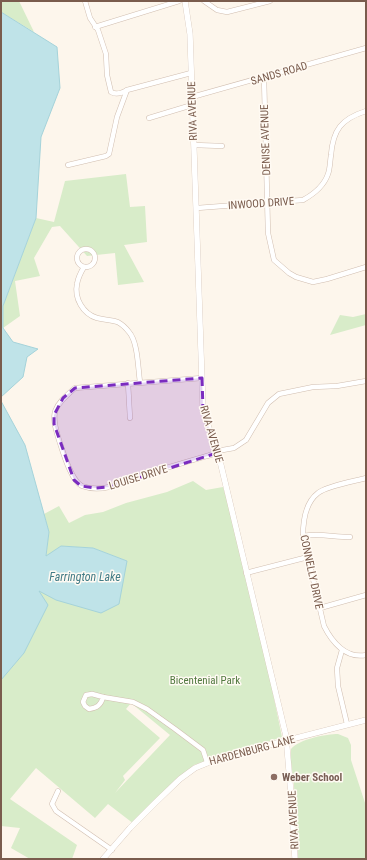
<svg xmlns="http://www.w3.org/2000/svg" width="367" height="860" font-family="'Roboto Condensed',sans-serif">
<rect width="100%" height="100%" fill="#fdf6ec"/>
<g fill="#d8ecc9" fill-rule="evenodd">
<path d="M1 1H19L34 32 1 12Z"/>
<path d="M126 174 130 207 145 206 147 242 124 245 144 282 118 285 115 253 87 256 60 226 52 227 34 258 40 276 15 281 20 316 3 328V306L36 218 54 222 65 181Z"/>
<path d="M366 314V325L330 335 340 315 353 317Z"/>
<path d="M193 481 206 490 223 487 248 573 282 737 194 765 134 824 108 804 95 818 36 768 10 799 77 845 72 859H30L11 848 20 828 1 826V680L24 653 39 590 56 600 127 561 93 548 61 546 46 557 49 532 44 514 59 506 69 523 85 515 103 512 126 503 167 492ZM131 703 170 735 115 793 125 780 123 776 160 738 126 709Z"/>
<path d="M338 734 348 738 351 745V760L366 806V859H298L294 786 291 762V749C299 739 327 734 338 734Z"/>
</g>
<g fill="#bfe3e8" stroke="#a5d3da">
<path d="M1 12 57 47 60 88 41 137 36 218 3 306V328L13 342 38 349 27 357 23 377 1 397Z"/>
<path d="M1 401 25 445 49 532 46 556 61 546 93 548 127 561 119 604 101 613 56 600 39 591 48 605 24 653 1 680Z"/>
</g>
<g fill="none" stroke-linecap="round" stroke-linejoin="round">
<defs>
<g id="minor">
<path d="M85 1 90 18 98 30 106 54 107 75 111 92C116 95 122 93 127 90L191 73"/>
<path d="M204 1 217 10 227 12 270 1"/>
<path d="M95 27 179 1"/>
<path d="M264 77 268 233 274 260 289 273 296 277 313 282 327 279 366 267"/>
<path d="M192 97 366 48"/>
<path d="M149 118 192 105"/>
<path d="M194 145 222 146"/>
<path d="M68 165 106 156 109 154 117 117 127 90"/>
<path d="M197 208 303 200C314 194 324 186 328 174 330 169 330 161 331 155 333 130 341 119 366 111"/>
<circle cx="86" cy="258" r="9"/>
<path d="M84 267C81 272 78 278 77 284 74 298 83 314 97 318 112 322 117 317 129 332 138 342 138 369 140 382"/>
<path d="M202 378 75 388C53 407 50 412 59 440 63 452 71 481 82 486 90 489 101 489 109 487 121 485 132 478 144 475 168 467 193 460 217 453"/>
<path d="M128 383 130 418"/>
<path d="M217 451 234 448 246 440 268 403 279 394 313 387 337 386 366 381"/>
<path d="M366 478C355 481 326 486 318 493 306 502 303 521 303 536L324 626C332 642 346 659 366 655"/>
<path d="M303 536C320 533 333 537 350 537"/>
<path d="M246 573 308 557"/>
<path d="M320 608 366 595"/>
<path d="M342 650 337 668 338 686 347 724"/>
<path d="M92 694 103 697C101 705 97 708 89 709L85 706 83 702 86 695Z"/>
<path d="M103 697 133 702 147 709 175 729 203 750 207 762"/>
<path d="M58 791 52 804 56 811 112 850"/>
</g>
<g id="tertiary">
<path d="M185 1 190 34 203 410 220 461 286 736 291 794 295 859"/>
<path d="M103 859 130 828 155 803 180 779 195 768 222 757 366 720"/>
</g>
</defs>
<use href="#minor" stroke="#d1beb0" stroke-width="5.5"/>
<use href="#tertiary" stroke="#d1beb0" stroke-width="6"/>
<use href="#minor" stroke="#fff" stroke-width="4.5"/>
<use href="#tertiary" stroke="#fff" stroke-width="5.5"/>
</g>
<path fill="#7b2cbf" fill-opacity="0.2" stroke="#7b2cbf" stroke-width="3" stroke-dasharray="8 5" stroke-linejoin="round" d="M202 378 203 410 217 453 110 487 95 488 81 486 74 480 54 424V415L63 398 75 388Z"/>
<circle fill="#8d6e63" stroke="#fffaf3" stroke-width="1.5" cx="274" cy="777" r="4"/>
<g text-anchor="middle" stroke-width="3" stroke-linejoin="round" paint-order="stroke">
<g font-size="11" fill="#7a5c4d" stroke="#fffaf3">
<text transform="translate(279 73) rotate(-16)" y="4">SANDS ROAD</text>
<text transform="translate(192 111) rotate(-92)" y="4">RIVA AVENUE</text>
<text transform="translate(265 140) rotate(-92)" y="4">DENISE AVENUE</text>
<text transform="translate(261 203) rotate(-4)" y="4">INWOOD DRIVE</text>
<text transform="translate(212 434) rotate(74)" y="4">RIVA AVENUE</text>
<text transform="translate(138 477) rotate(-17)" y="4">LOUISE DRIVE</text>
<text transform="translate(312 572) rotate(78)" y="4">CONNELLY DRIVE</text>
<text transform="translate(252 750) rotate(-15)" y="4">HARDENBURG LANE</text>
<text transform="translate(293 820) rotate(-93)" y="4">RIVA AVENUE</text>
</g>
<g font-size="11" fill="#537a41" stroke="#fffaf3">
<text x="205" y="684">Bicentenial Park</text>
</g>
<g font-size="11" font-weight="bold" fill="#785e54" stroke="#fffaf3" text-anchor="start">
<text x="282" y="781">Weber School</text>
</g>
<g font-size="12" font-style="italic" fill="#437c86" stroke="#fffaf3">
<text x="85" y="581">Farrington Lake</text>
</g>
</g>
<rect width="367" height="860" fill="none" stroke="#7a5c4d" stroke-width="4"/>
</svg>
